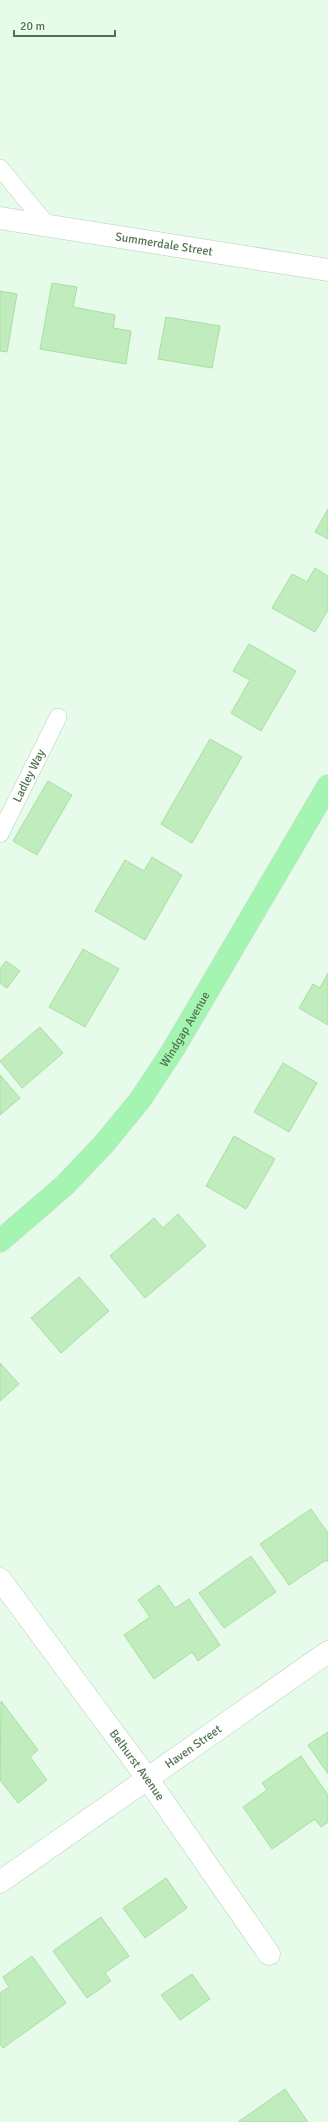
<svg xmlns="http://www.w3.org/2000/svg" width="328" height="2122" font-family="Signika,sans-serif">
<rect width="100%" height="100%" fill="#e7fbea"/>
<g fill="#c1ecbe" stroke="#a6e0a1">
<path d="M52 283 77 287 73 307 115 315 113 328 131 331 126 364 40 349Z"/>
<path d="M0 291 17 294 7 352 0 351Z"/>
<path d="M166 317 220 326 212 368 158 359Z"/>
<path d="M328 509V539L315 532Z"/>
<path d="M315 568 328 576V610L315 632 272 608 292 574 307 582Z"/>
<path d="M249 644 296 671 261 731 231 713 250 680 233 671Z"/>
<path d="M210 739 242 757 192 843 161 824Z"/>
<path d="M48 781 72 795 37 855 13 841Z"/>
<path d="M152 857 182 875 145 940 95 911 125 860 144 871Z"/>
<path d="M83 949 119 969 85 1027 49 1007Z"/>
<path d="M6 961 20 971 7 988 0 983V969Z"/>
<path d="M328 973V1025L299 1008 313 984 320 988Z"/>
<path d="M40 1027 63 1053 22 1088 0 1061Z"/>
<path d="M283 1063 317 1083 289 1132 254 1112Z"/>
<path d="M0 1075 20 1098 0 1115Z"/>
<path d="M234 1136 275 1159 246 1209 206 1186Z"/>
<path d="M178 1214 206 1246 145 1298 110 1256 154 1218 163 1228Z"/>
<path d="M79 1277 109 1311 61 1353 31 1318Z"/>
<path d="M0 1363 19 1384 0 1401Z"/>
<path d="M311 1509 328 1533V1562L326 1560 289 1585 260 1544Z"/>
<path d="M251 1556 276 1592 224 1628 199 1593Z"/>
<path d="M159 1585 175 1608 189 1599 220 1645 198 1661 192 1652 154 1679 124 1635 150 1617 138 1600Z"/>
<path d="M1 1701 38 1750 30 1757 47 1780 18 1803 0 1780Z"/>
<path d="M328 1732V1774L308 1745Z"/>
<path d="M301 1756 328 1795V1822L321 1827 315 1819 272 1849 243 1807 267 1790 262 1783Z"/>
<path d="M166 1878 187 1908 145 1938 123 1908Z"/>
<path d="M101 1917 129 1956 105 1973 111 1981 87 1998 53 1951Z"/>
<path d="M32 1956 66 2003 3 2048 0 2044V1993L9 1987 3 1977Z"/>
<path d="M192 1974 210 1999 180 2020 161 1995Z"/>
<path d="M285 2089 308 2122H238Z"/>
</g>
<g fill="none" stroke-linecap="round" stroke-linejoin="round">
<defs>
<g id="lane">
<path d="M0 168 48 226"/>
<path id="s1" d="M0 834 58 717"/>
</g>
<g id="street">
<path id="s2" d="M0 218 328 270"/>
<path id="s3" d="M0 1579 147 1778 269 1954"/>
<path id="s4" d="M0 1882 328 1652"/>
</g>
<g id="primary">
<path id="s5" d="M0 1241 65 1185 103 1145 140 1100 173 1050 328 786"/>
</g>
</defs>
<use href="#lane" stroke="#b3d1b3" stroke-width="18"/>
<use href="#street" stroke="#b3d1b3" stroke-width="23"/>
<use href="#primary" stroke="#ced8cd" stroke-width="23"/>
<use href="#lane" stroke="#fff" stroke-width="17"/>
<use href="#street" stroke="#fff" stroke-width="22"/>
<use href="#primary" stroke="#a3f5b1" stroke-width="22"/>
</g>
<g text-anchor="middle" stroke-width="3" stroke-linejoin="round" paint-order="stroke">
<g font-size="12" fill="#51734d" stroke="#edfeef">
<text dy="4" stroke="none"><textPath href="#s2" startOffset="166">Summerdale Street</textPath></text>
<text dy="4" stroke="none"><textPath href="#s1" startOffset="65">Ladley Way</textPath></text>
<text dy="4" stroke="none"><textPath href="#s5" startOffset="283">Windgap Avenue</textPath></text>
<text dy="4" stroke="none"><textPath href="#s4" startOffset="236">Haven Street</textPath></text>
<text dy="4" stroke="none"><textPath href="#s3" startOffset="231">Belhurst Avenue</textPath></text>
</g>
</g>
<path d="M14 30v6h101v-6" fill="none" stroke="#51734d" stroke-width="2"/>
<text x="20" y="30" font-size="12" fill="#51734d" stroke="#edfeef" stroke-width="3" paint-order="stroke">20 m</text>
</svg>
